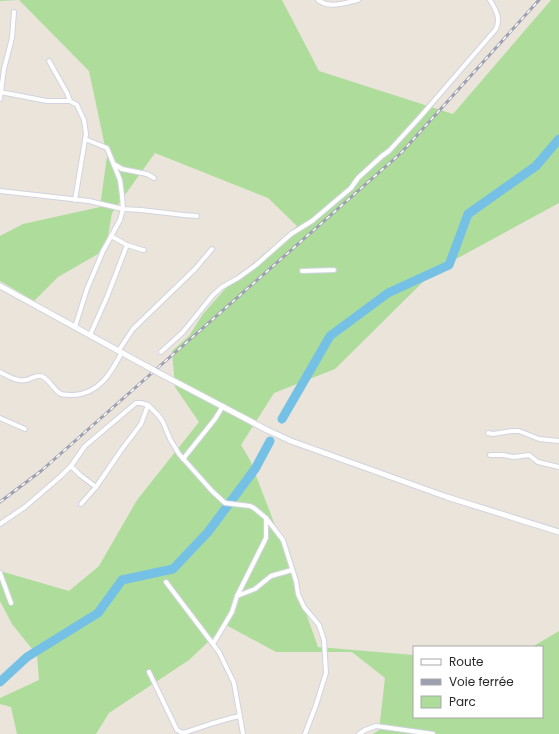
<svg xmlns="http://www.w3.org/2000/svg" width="559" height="734" font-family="Poppins,sans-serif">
<rect width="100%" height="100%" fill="#eae4db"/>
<path fill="#aedd9b" d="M0 0H282L319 71 453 114 551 0H559V203L434 271 335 369 274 393 241 445 250 460 273 520 318 647 414 655V717H542V647H532L559 631V734H373L379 730 385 678 352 652H276L226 625 189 660 109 713 96 734H17L11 707 0 704V698L39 680 37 655 12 624 0 601V571L69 591 99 566 137 500 199 422 175 387 172 351 189 336 203 314 232 281 297 226 268 198 155 153 112 213 108 236 98 254 58 277 34 301 0 281V236L23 224 100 207 107 156 89 71 19 0 0 1Z"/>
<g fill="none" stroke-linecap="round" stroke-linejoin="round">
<g stroke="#75c0e5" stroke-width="9">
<path d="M282 419 330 336 388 293 449 265 468 214 536 166 559 139"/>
<path d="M0 682 27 657 98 613 122 580 173 569 208 532 255 469 270 441"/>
</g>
<defs>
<g id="minor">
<path d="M318 0C329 9 345 3 358 0"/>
<path d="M49 61 67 93 70 101"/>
<path d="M0 92 47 101H70L77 105 84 120 86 134 75 200"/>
<path d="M0 99 4 69 12 38 14 12"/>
<path d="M114 164 122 169 147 174 154 178"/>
<path d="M0 191 89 201 123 209 141 210 184 215 197 216"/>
<path d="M111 236 127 245 143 250H144"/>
<path d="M302 271 334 270"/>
<path d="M75 327 87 289 103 251 120 220 123 209 122 195 120 180 107 148 85 139"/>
<path d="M90 335 107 297 127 245"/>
<path d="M119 350 133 329 195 269 212 249"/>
<path d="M161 352 183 332 213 295 222 287 238 278 256 265 291 234 312 221 351 188 358 178 382 156 389 151 420 117 496 29C501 18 496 10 490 0"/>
<path d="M0 372C8 376 17 382 26 380 31 379 35 375 41 376 50 379 53 390 61 394 65 395 70 395 74 395 100 393 111 373 122 352"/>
<path d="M0 418 25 429"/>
<path d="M488 433 493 434 512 431H519L539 439 559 441"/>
<path d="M490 455H503L514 457 529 455 538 462 559 467"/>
<path d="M183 459 215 419 223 406"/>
<path d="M71 466 80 475 96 487"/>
<path d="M81 504 96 487 122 449 141 424 148 405"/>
<path d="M0 524 25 507 61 476 71 466 85 446 136 403H141L148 405 158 415 163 422 170 439 179 454 212 491 225 503 250 506 254 508 266 518 283 540 296 581 298 594 304 607 319 625 324 640 326 673 316 705 305 734"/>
<path d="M0 573 11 603"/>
<path d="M166 582 219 652 234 683 243 734"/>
<path d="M237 596 255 589 271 576 292 570"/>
<path d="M213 644 232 612 237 596 266 538V518"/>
<path d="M149 672 177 730 183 733C202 727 220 720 240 716"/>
<path d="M359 734 365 730 376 726 433 734"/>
</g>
<g id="tertiary">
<path d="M0 286 148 367"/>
<path d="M159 373 267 430 291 441 447 497 559 532"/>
</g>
</defs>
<use href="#minor" stroke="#d1d3e0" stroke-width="6"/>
<use href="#tertiary" stroke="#d1d3e0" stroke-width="7"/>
<use href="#minor" stroke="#fff" stroke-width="4"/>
<use href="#tertiary" stroke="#fff" stroke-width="5"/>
<defs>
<path id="rail" d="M0 502 41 471 401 153 539 0"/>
</defs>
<use href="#rail" stroke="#9ea0b1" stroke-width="3"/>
<use href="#rail" stroke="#fff" stroke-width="1.5" stroke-dasharray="4.5" stroke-linecap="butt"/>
<defs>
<path id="tertiary-bridge" d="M148 367 159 373"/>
</defs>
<use href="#tertiary-bridge" stroke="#d1d3e0" stroke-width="7" stroke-linecap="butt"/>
<use href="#tertiary-bridge" stroke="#fff" stroke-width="5"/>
</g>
<rect x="413" y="646" width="130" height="72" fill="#ffffff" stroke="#a9a9a9"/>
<rect x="421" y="659" width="20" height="6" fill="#ffffff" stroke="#a9a9a9"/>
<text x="449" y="666" font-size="12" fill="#282828">Route</text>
<rect x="421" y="679" width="20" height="6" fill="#9ea0b1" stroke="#a9a9a9"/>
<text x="449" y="686" font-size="12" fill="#282828">Voie ferrée</text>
<rect x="421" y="696" width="20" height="12" fill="#aedd9b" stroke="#a9a9a9"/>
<text x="449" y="706" font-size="12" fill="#282828">Parc</text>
</svg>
